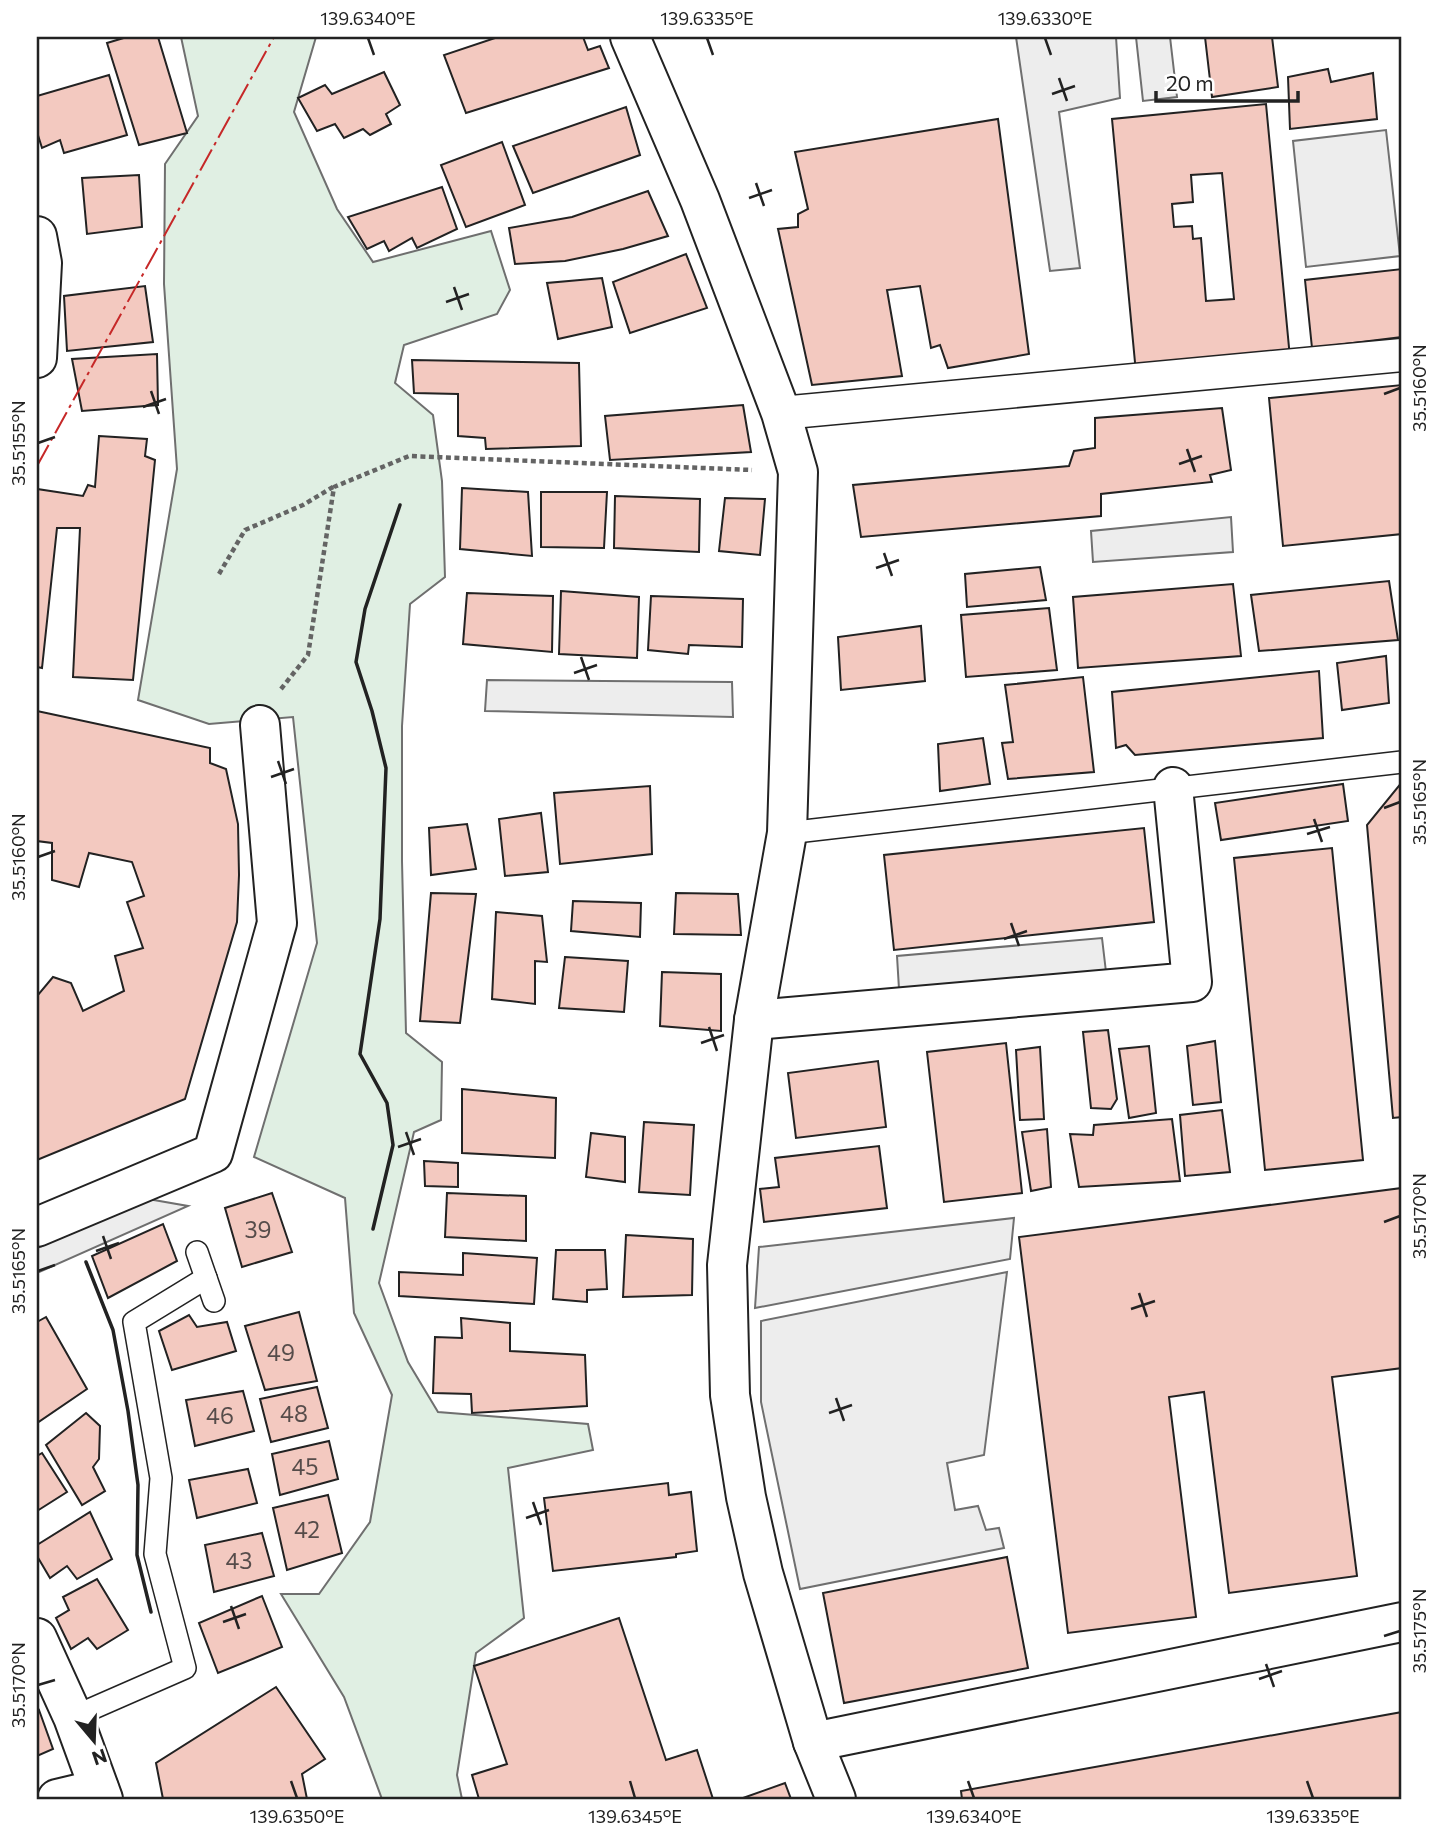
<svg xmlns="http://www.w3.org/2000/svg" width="1439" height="1836" font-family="Commissioner,sans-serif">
<rect width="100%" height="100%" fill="#fff"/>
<path fill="#e0efe3" stroke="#6f6f6f" stroke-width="2" d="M181 37H316L294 112 337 209 373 262 491 231 510 290 497 314 404 345 395 383 433 415 442 481 445 577 410 604 402 726V861L406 1033 442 1062 441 1120 414 1132 379 1283 408 1362 438 1412 588 1424 593 1450 508 1468 524 1618 476 1653 457 1775 462 1799H382L344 1697 281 1594H319L370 1522 392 1395 354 1313 345 1198 254 1157 317 943 293 717 209 724 138 700 177 469 164 284 165 164 198 116Z"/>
<g fill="#ededed" stroke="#6f6f6f" stroke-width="2">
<path d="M1016 37H1116L1120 98 1059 112 1080 268 1050 271Z"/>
<path d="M1136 37H1170L1177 97 1143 101Z"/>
<path d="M1386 130 1400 256 1306 267 1293 141Z"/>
<path d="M1231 517 1233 552 1093 562 1091 531Z"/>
<path d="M487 680 732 682 733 717 485 711Z"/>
<path d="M1102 938 1106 972 899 989 897 956Z"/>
<path d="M148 1199 188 1206 37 1273V1248Z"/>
<path d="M1014 1218 1010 1259 755 1308 759 1247Z"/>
<path d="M1007 1272 984 1455 947 1463 955 1510 978 1506 986 1530 999 1528 1004 1548 800 1589 761 1402V1321Z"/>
</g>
<g fill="#f3c9c0" stroke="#222" stroke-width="2" fill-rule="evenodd">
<path d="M127 37H158L187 133 139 145 107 43Z"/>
<path d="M498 37H583L588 50 600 46 609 68 466 113 444 55Z"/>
<path d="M1205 37H1272L1278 87 1212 97Z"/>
<path d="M1328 69 1331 82 1373 73 1377 119 1290 129 1288 77Z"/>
<path d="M384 72 400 105 386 114 391 124 370 135 363 129 344 138 335 124 317 131 298 98 325 85 332 94Z"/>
<path d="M109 75 127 135 64 153 60 140 42 148 37 132V96Z"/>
<path d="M1266 104 1290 358 1136 373 1112 119ZM1222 173 1234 299 1206 301 1201 238 1193 239 1192 226 1174 227 1172 204 1193 202 1191 175Z"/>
<path d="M626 107 640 155 533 193 513 146Z"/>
<path d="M998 119 1029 354 948 368 940 345 931 348 920 286 887 290 902 376 812 385 778 229 798 227V214L808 209 795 152Z"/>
<path d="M502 142 525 205 466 227 441 165Z"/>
<path d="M139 175 142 227 87 234 82 178Z"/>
<path d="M442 187 457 229 417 248 412 238 389 251 384 241 367 249 348 217Z"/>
<path d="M648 191 668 236 623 249 565 261 515 264 509 228 572 217Z"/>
<path d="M686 254 707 308 630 333 613 282Z"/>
<path d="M1402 269V337L1312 348 1305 280Z"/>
<path d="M602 278 612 327 558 339 547 283Z"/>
<path d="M145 286 153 342 67 351 64 296Z"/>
<path d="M157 354 158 405 82 411 72 359Z"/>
<path d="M412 360 579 363 581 446 486 449 485 438 458 436V394L414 393Z"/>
<path d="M1402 385V534L1283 546 1269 398Z"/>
<path d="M743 405 751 452 610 460 605 416Z"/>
<path d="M1222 408 1231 470 1210 475 1212 482 1101 494V516L861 537 853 485 1069 466 1074 451 1095 448V418Z"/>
<path d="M99 436 147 439 145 456 155 460 133 680 73 677 80 528H57L42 668 37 667V489L83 496 88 485 95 487Z"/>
<path d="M462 488 528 492 532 556 460 549Z"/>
<path d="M541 492H607L604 548 541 547Z"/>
<path d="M615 496 700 499 699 552 614 548Z"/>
<path d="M725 498 765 499 760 555 719 551Z"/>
<path d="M1040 567 1046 600 967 607 965 574Z"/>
<path d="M1389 581 1398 640 1259 651 1251 595Z"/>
<path d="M1233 584 1241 656 1078 668 1073 597Z"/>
<path d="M561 591 639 597 637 658 559 654Z"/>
<path d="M467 593 553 596 552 652 463 644Z"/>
<path d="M651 596 743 599 742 647 689 645 688 654 648 650Z"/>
<path d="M1049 608 1057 670 966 677 961 615Z"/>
<path d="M921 626 925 681 841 690 838 637Z"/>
<path d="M1386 656 1389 703 1342 710 1337 663Z"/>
<path d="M1319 671 1323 738 1135 755 1126 745 1116 748 1112 692Z"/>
<path d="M1083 677 1094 772 1008 779 1002 743 1013 742 1005 685Z"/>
<path d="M37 711 210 748V763L226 769 238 824 239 875 237 922 185 1099 37 1160V996L53 977 71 983 83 1011 124 991 115 956 143 948 127 902 144 896 132 862 89 853 79 887 52 880V843L37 841Z"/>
<path d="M983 738 990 784 940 791 938 744Z"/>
<path d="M1402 782V1117L1393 1118 1367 825Z"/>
<path d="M1343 784 1348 821 1221 840 1215 803Z"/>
<path d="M650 786 652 854 560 864 554 793Z"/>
<path d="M541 813 548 872 505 876 499 819Z"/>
<path d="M467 824 476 869 431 875 429 828Z"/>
<path d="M1144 828 1154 922 894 950 884 855Z"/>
<path d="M1332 848 1363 1160 1265 1170 1234 858Z"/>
<path d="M431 893 476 894 460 1023 420 1021Z"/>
<path d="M676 893 738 894 741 935 674 934Z"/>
<path d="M573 901 641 903 640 937 571 931Z"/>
<path d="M496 912 542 916 547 962 535 961V1004L492 999Z"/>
<path d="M565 957 628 961 624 1012 559 1008Z"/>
<path d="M662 972 721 974V1031L660 1026Z"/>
<path d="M1108 1030 1117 1099 1111 1109 1091 1108 1083 1032Z"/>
<path d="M1215 1041 1221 1102 1193 1105 1187 1046Z"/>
<path d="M1006 1043 1022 1193 944 1202 927 1052Z"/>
<path d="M1149 1046 1156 1113 1129 1118 1119 1049Z"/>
<path d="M1040 1047 1044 1119 1020 1120 1016 1050Z"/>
<path d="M878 1061 886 1127 796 1138 788 1073Z"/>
<path d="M462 1089 556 1098 555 1158 462 1153Z"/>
<path d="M1222 1110 1230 1172 1185 1176 1180 1115Z"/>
<path d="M1172 1119 1180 1181 1079 1187 1070 1134 1093 1135 1094 1125Z"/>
<path d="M644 1122 694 1125 690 1195 639 1192Z"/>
<path d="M1047 1129 1051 1187 1031 1191 1022 1132Z"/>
<path d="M591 1133 625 1137V1182L586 1177Z"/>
<path d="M879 1146 887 1208 764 1222 760 1189 779 1187 775 1158Z"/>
<path d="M424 1161 458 1163V1187L425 1186Z"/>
<path d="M1402 1188V1368L1332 1377 1357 1576 1229 1593 1204 1392 1169 1397 1196 1617 1068 1633 1019 1237Z"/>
<path d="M272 1193 292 1252 242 1267 225 1208Z"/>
<path d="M447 1193 526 1196V1241L445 1237Z"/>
<path d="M163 1224 177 1261 108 1298 92 1256Z"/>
<path d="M626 1235 693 1239 692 1295 623 1297Z"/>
<path d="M556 1250H605L607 1289 587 1290V1302L553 1299Z"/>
<path d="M463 1253 537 1258 534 1304 399 1296V1272L463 1275Z"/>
<path d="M299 1312 317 1381 265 1390 245 1326Z"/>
<path d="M189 1315 197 1327 227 1322 236 1351 172 1370 159 1331Z"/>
<path d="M46 1317 87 1389 37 1423V1322Z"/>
<path d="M461 1318 510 1323V1351L585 1355 587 1406 472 1413 471 1394 433 1393 435 1337 462 1338Z"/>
<path d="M317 1387 328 1428 271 1442 260 1399Z"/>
<path d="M243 1391 254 1431 195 1446 186 1400Z"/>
<path d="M86 1413 100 1426 99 1459 93 1467 105 1491 82 1505 46 1445Z"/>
<path d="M329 1441 338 1479 280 1495 272 1454Z"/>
<path d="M42 1453 67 1492 37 1511V1456Z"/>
<path d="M248 1469 257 1503 197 1518 189 1480Z"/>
<path d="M668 1483 669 1495 691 1492 697 1551 676 1554V1557L553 1571 544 1498Z"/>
<path d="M328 1495 342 1553 287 1570 273 1508Z"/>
<path d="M90 1512 112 1559 77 1579 67 1566 50 1578 37 1556V1545Z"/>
<path d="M262 1533 274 1576 214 1592 205 1545Z"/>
<path d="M1007 1557 1028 1668 844 1703 823 1593Z"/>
<path d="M97 1579 128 1630 97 1649 88 1638 71 1649 56 1618 69 1610 63 1597Z"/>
<path d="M262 1596 282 1647 218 1673 199 1623Z"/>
<path d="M619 1618 666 1760 697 1750 713 1799H479L472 1775 507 1764 474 1666Z"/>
<path d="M276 1687 325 1759 302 1774 307 1799H163L156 1763Z"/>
<path d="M39 1710 53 1749 37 1756V1711Z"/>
<path d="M1402 1712V1799H962L961 1791Z"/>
<path d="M785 1783 791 1799 743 1798Z"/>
</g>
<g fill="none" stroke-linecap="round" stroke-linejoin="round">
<defs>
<g id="service">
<path d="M787 833 1402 762"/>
<path d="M197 1252 214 1301"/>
<path d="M73 1717 185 1668 155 1554 161 1478 134 1322 206 1278"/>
</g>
<path id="pedestrian" d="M781 413 1402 355"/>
<g id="minor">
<path d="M630 37 700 200 781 413 798 472 787 833 754 1020 727 1265 730 1395 746 1497 763 1573 813 1742 836 1799"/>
<path d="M37 236 42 263 37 358"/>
<path d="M754 1020 1192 982 1173 787"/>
<path d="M37 1227 213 1153 277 923 260 725"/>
<path d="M37 1638 73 1717 103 1799"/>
<path d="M813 1742 1402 1622"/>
<path d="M57 1799 99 1789"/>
</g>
</defs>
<use href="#service" stroke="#222" stroke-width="24"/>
<use href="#pedestrian" stroke="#222" stroke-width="35"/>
<use href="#minor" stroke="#222" stroke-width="42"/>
<g stroke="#646464" stroke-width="4.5" stroke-dasharray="5 3.5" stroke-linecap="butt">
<path d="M219 574 245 530 303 505 333 487"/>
<path d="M281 689 308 655 334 487 409 456 752 470"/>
</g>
<use href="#service" stroke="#fff" stroke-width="21"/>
<use href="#pedestrian" stroke="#fff" stroke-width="32"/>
<use href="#minor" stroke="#fff" stroke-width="38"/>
<g stroke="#222" stroke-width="3.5">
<path d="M373 1229 393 1145 387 1103 360 1054 380 919 386 768 372 711 356 662 365 609 400 505"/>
<path d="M86 1262 113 1330 128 1411 138 1485 137 1555 151 1612"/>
</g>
<path stroke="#c62828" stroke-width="2" stroke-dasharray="24 5 3.5 5" stroke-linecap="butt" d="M37 466 274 37"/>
</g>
<path fill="none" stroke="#222" stroke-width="2.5" d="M368 38 374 55M707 38 713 55M1045 38 1051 55M1059 78 1067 101M1052 94 1075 86M756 183 764 206M749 198 772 190M454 287 462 310M446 302 469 294M151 391 159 414M1384 394 1400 388M143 407 166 399M38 443 55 437M1187 449 1195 472M1179 464 1202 456M884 553 892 576M876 568 899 560M581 657 589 680M574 673 597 665M278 761 286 784M271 777 294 769M1384 808 1400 802M1314 819 1322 842M1307 834 1330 827M38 857 55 851M1011 923 1019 946M1004 939 1027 931M709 1027 717 1051M701 1043 724 1035M406 1132 414 1155M398 1147 421 1139M1384 1222 1400 1216M103 1236 111 1259M96 1251 119 1243M38 1271 55 1265M1139 1293 1147 1317M1131 1309 1155 1301M836 1398 844 1421M829 1413 852 1405M533 1502 541 1525M526 1518 549 1510M231 1606 239 1629M223 1622 246 1614M1384 1636 1400 1631M1266 1664 1274 1687M1259 1679 1282 1671M38 1685 55 1680M291 1781 297 1798M630 1781 635 1798M968 1781 974 1798M1307 1781 1313 1798"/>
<g text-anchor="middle" stroke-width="5" stroke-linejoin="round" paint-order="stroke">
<g font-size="23" fill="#564c4a">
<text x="258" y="1238">39</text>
<text x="281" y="1361">49</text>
<text x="294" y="1422">48</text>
<text x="220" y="1424">46</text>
<text x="305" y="1475">45</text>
<text x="307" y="1538">42</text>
<text x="239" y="1569">43</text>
</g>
</g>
<rect width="1439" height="1836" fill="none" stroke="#ffffff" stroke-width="77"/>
<g transform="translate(94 1741) rotate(161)" stroke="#ffffff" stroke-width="5" paint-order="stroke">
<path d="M0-5L12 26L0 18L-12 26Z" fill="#222222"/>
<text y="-10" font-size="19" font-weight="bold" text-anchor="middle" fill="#222222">N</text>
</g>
<path d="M1156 91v10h142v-10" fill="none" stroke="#222222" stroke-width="3.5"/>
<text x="1166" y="91" font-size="21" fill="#222222" stroke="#ffffff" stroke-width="5" paint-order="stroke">20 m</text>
<rect x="38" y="38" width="1362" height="1760" fill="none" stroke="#222" stroke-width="2.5"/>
<g font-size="18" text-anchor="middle" fill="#222">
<text x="368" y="25">139.6340°E</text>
<text x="707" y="25">139.6335°E</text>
<text x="1045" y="25">139.6330°E</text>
<text transform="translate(1420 388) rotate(-90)" y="6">35.5160°N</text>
<text transform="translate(19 443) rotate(-90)" y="6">35.5155°N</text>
<text transform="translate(1420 802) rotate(-90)" y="6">35.5165°N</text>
<text transform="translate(19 857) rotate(-90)" y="6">35.5160°N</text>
<text transform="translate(1420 1216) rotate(-90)" y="6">35.5170°N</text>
<text transform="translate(19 1271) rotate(-90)" y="6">35.5165°N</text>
<text transform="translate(1420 1631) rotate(-90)" y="6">35.5175°N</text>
<text transform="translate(19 1685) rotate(-90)" y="6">35.5170°N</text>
<text x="297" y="1823">139.6350°E</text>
<text x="635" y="1823">139.6345°E</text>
<text x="974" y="1823">139.6340°E</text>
<text x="1313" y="1823">139.6335°E</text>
</g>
</svg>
